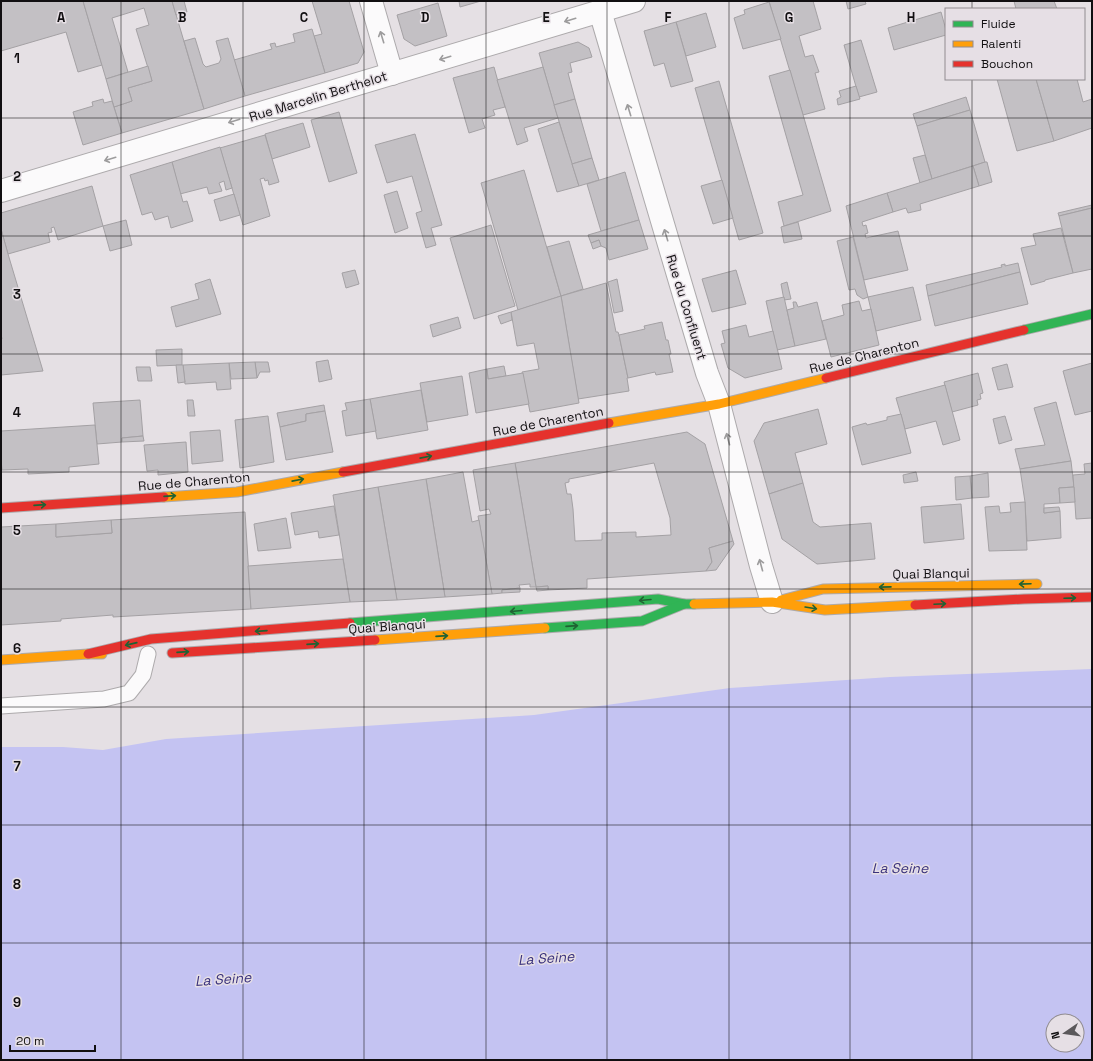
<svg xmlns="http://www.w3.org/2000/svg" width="1093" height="1061" font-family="'Space Grotesk',sans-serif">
<rect width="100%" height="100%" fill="#e5e0e4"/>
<path fill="#c4c3f2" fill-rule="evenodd" d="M1092 669V1060H1V747H63L103 750 166 739 534 715 730 688 890 677ZM1053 1021H1077V1045H1053Z"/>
<g fill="#c3c0c4" stroke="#a4a1a4" fill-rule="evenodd">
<path d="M1 1H83L102 65 78 72 66 32 1 51Z"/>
<path d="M83 1H172L204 109 122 133 114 107 132 101 128 88 152 81 136 29 149 25 144 8 112 18 128 72 106 79Z"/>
<path d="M172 1H184L187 12 176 15Z"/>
<path d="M312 1H349L364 52 358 63 325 73 314 36 322 34Z"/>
<path d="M459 1H481L460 7Z"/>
<path d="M769 1H813L821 29 799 36 805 57 813 55 819 72 815 73 825 109 803 115Z"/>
<path d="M846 1H865L866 4 848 9Z"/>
<path d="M1014 1H1054L1057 9H1016Z"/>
<path d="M769 2 781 39 743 49 734 18 745 14 744 10Z"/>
<path d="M438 3 447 36 415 46 404 39 397 15Z"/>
<path d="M941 12 946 30V35L894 50 888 28Z"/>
<path d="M706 13 716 47 686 56 676 22Z"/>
<path d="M676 22 693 81 671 87 664 63 654 66 644 31Z"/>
<path d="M312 29 325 73 245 96 234 60 272 49 270 44 275 43 276 47 295 42 293 34Z"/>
<path d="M195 38 203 64 206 67 219 63 221 59 216 41 228 38 245 96 204 109 184 41Z"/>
<path d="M861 40 877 92 859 97 844 45Z"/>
<path d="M578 42 589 48 592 57 570 63 572 72 568 73 575 99 554 105 539 53Z"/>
<path d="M148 66 152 81 128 88 132 101 114 107 106 79Z"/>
<path d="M494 67 505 107 493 110 495 115 482 119 485 128 469 133 453 78Z"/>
<path d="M543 67 558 118 524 128 528 141 517 145 497 80Z"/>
<path d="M790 70 831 211 784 226 778 202 803 195 769 76Z"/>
<path d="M997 79H1036L1054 141 1017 151Z"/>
<path d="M1036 79H1077L1083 102 1092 99V128L1054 141Z"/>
<path d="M719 81 763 233 739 240 695 88Z"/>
<path d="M856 86 860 99 838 105 837 99 841 97 839 91Z"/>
<path d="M966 97 970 110 917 126 913 114Z"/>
<path d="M103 99 104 103 112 101 122 133 83 145 73 112 93 106 92 102Z"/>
<path d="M575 99 592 158 572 164 554 105Z"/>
<path d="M970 110 985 162 932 179 917 126Z"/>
<path d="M339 112 357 173 329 182 311 120Z"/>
<path d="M559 122 579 186 557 192 538 129Z"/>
<path d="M303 123 310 147 272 159 265 134Z"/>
<path d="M415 134 442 225 431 228 436 245 426 248 416 213 422 211 412 176 387 183 375 145Z"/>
<path d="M265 135 279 182 269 185 268 180 265 181 264 178 260 179 270 216 243 225 220 148Z"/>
<path d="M220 147 232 188 226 190 224 181 219 183 222 191 209 194 207 187 180 194 172 162Z"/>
<path d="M925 155 932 179 920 183 913 158Z"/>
<path d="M592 158 599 180 579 186 572 164Z"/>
<path d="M172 162 183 202 187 201 193 221 171 228 168 216 155 220 152 212 142 215 130 175Z"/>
<path d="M985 162H987L992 182 979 186 973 166Z"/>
<path d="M973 166 979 186 920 204 921 210 908 213 906 208 893 212 887 193Z"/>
<path d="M524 170 561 296 518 310 481 183Z"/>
<path d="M625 172 639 220 601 231 587 184Z"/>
<path d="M722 180 733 218 713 224 701 186Z"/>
<path d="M92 186 103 226 58 240 54 227 51 228 52 232 48 233 50 242 8 254 1 229V213Z"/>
<path d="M397 191 408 228 395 233 384 195Z"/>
<path d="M887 193 893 212 862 222 863 226 866 225 868 233 865 234 866 238 898 231 908 270 864 280 846 206Z"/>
<path d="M234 194 240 215 220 221 214 200Z"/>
<path d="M1092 205V208L1059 216 1058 213Z"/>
<path d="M1092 208V269L1073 273 1059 216Z"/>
<path d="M126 220 132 245 110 251 103 226Z"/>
<path d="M639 220 648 249 609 260 606 248 601 246 599 240 591 243 588 235Z"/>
<path d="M798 222 802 239 784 243 781 227Z"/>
<path d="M491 225 515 306 474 319 450 238Z"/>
<path d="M1061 228 1073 273 1045 280V281L1031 285 1021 248 1036 245 1033 234Z"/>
<path d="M1 229 8 254 43 371 1 375V339H2L1 334Z"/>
<path d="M853 237 868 297 863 299 857 295 855 289 849 290 837 241Z"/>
<path d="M599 240 601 246 593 249 591 243Z"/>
<path d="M569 241 583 289 561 296 547 247Z"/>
<path d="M1018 263 1020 272 928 296 926 285 1002 267 1001 265 1005 264V266Z"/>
<path d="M355 270 359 284 346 288 342 273Z"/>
<path d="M736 270 746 304 712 312 702 279Z"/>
<path d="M1020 272 1028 304 935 326 928 296Z"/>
<path d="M210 279 221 314 176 327 171 307 199 299 195 284Z"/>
<path d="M617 279 623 311 614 313 608 282Z"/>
<path d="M787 282 791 299 784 300 781 284Z"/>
<path d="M606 283 616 332H618L619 335 628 378H627L629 391 578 399 561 296Z"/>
<path d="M913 287 921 320 876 331 868 297Z"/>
<path d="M561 296 579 403 530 412 522 372 539 369 534 343 517 346 511 312Z"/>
<path d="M784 297 795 346 777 350 766 301Z"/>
<path d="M859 301 862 311 871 309 879 345 831 357 822 321 844 315 842 305Z"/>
<path d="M793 302H796L798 307 817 302 826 339 795 346 787 310 794 308Z"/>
<path d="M511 312 512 320 501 324 498 316Z"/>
<path d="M458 317 461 328 433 337 430 325Z"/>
<path d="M662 322 666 340H668L671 354H669L673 372 656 375 655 372 628 378 619 335 645 329 644 326Z"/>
<path d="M746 325 749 337 773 331 782 369 745 378 728 368 721 344 725 343 722 331Z"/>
<path d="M182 349V365L157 366 156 350Z"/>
<path d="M328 360 332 379 319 382 316 362Z"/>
<path d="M255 362H268L270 372H260L257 378Z"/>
<path d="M255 362 257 378 231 379 229 363Z"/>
<path d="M229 363 231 389 217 390 216 382 185 384 183 365Z"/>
<path d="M1092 363V411L1075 415 1063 371Z"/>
<path d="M1007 364 1013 387 998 390 992 368Z"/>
<path d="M176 365H183L185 382 178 383Z"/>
<path d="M504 366 506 376 488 379 487 369Z"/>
<path d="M136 367H150L152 381H138Z"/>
<path d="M487 369 488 379 523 373 529 404 476 413 469 373Z"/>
<path d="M978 373 983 393 980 394 981 399 977 400 978 405 952 412 944 382Z"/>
<path d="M462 376 468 415 427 422 420 383Z"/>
<path d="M945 385 960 440 943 445 936 421 905 429 896 398Z"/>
<path d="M421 390 428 430 377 439 370 399Z"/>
<path d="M370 399 376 431 346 436 342 411 347 410 345 403Z"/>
<path d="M140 400 143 436 122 438V442L97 444 93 403Z"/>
<path d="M187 400H193L195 416H188Z"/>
<path d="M1056 402 1071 461 1020 469 1015 449 1045 445 1034 408Z"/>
<path d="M324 405 325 411 306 414V421L280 427 277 413Z"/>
<path d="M818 409 827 444 795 453 803 483 769 494 754 441 764 423Z"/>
<path d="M325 411 333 452 286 460 280 427 306 421V414Z"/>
<path d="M901 414 911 453 862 465 852 427 866 423 867 425 887 420V417Z"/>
<path d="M268 416 274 462 240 468 235 420Z"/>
<path d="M1005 416 1012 440 999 444 993 419Z"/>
<path d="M95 425 99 464 69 467V472L28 474V469L2 470 1 460V431Z"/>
<path d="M220 430 223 461 192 464 190 432Z"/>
<path d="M687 432 705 444 733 541 709 548 712 562 706 571 587 579V588L548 590V586L536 587 515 463ZM654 463 670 518 671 535 636 537V532L602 533V540L575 541 573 509 571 494H567L565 483 569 482V479Z"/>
<path d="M143 436 144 441 122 442V438Z"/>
<path d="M186 442 188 472 158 475V470L147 471 144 445Z"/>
<path d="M1071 461 1074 487 1059 488 1060 503 1044 504V513L1060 511 1061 538 1027 541 1025 502 1020 469Z"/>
<path d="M515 463 536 587H530V584L519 585 520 588 502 590V593L492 594 478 516 491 514 489 509 480 511 473 470Z"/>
<path d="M1092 463V518L1076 519 1073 475 1085 474 1084 464Z"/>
<path d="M463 472 472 522 479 520 492 594 445 597 426 479Z"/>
<path d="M916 472 918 481 904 483 903 475Z"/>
<path d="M988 473 989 497 972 498 970 476Z"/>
<path d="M970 476 972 498 956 500 955 477Z"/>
<path d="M426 479 445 597 397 600 378 487Z"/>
<path d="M803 483 813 522 820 527 871 523 875 559 817 564 782 539 769 494Z"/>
<path d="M378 487 397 600 350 602 333 495Z"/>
<path d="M1074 487 1075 502 1060 503 1059 488Z"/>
<path d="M1025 502 1027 550 989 551 985 507 999 506 1000 513 1011 512 1010 503Z"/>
<path d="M961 504 964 539 924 543 921 507Z"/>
<path d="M334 506 339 535 319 538 318 531 295 535 291 513Z"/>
<path d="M1059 507 1060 511 1044 513V508Z"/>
<path d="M245 512 251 609 113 617V615L61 619V621L1 625V527L56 524V537L112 533 111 520Z"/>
<path d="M286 518 291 548 258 551 254 524Z"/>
<path d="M111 520 112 533 56 537V524Z"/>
<path d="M733 541 734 544 716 570 706 571 712 562 709 548Z"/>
<path d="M343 559 350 602 251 609 248 566Z"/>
<path d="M548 586V590L537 591 536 587Z"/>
<path d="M520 588V592L502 593V590Z"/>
</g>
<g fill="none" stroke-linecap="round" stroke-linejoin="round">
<defs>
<path id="lane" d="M1 706 104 699 129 693 143 675 148 654"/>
<g id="street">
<path d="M371 1 392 74"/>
<path d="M600 11 707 373 719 404 761 566 772 602"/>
<path d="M1 191 634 1"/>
</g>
<g id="fast">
<path d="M1024 330 1092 314"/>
<path d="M350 623 658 599 684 604H694"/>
<path d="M545 628 642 621 684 604"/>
</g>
<g id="slow">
<path d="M609 423 719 404 826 378"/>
<path d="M164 497 237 492 343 472"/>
<path d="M781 600 823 589 1037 584"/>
<path d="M694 604 772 602 825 610 915 605"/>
<path d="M375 640 545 628"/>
<path d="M1 660 88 654H102"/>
</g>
<g id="jam">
<path d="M826 378 1024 330"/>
<path d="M343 472 609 423"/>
<path d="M1 508 164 497"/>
<path d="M915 605 1024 599 1092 597"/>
<path d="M172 653 375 640"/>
<path d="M88 654 151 639 350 623"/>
</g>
</defs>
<use href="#lane" stroke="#adaaac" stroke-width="17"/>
<use href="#street" stroke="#adaaac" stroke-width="24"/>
<use href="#fast" stroke="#adaaac" stroke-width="11"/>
<use href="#slow" stroke="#adaaac" stroke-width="11"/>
<use href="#jam" stroke="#adaaac" stroke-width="11"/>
<use href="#lane" stroke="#fbfafb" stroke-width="15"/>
<use href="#street" stroke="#fbfafb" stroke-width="22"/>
<use href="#fast" stroke="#30b455" stroke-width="9"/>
<use href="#slow" stroke="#ff9f0a" stroke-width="9"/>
<use href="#jam" stroke="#e5322d" stroke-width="9"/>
</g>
<defs><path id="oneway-shaft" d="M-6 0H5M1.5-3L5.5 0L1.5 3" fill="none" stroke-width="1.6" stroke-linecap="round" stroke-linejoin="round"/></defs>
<g stroke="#9d9c9d">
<use href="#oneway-shaft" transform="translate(570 20) rotate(163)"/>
<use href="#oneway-shaft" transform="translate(382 37) rotate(-107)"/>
<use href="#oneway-shaft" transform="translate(445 58) rotate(163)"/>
<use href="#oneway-shaft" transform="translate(629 110) rotate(-107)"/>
<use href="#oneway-shaft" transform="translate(234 121) rotate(163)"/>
<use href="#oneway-shaft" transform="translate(110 159) rotate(163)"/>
<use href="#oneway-shaft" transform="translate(666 235) rotate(-107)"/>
<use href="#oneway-shaft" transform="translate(728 439) rotate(-105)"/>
<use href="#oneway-shaft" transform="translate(761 565) rotate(-105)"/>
</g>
<g stroke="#206233">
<use href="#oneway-shaft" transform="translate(426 457) rotate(-11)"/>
<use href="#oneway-shaft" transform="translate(298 480) rotate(-11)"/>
<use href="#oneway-shaft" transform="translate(170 496) rotate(-4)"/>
<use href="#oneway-shaft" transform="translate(40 505) rotate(-4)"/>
<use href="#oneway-shaft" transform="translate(1025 584) rotate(178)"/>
<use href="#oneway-shaft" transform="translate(885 587) rotate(179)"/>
<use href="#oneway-shaft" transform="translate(1070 598) rotate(-2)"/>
<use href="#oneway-shaft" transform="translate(645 600) rotate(175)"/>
<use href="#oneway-shaft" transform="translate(940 604) rotate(-3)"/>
<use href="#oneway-shaft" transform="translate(811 608) rotate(9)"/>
<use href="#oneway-shaft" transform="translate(516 611) rotate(175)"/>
<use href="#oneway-shaft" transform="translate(572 626) rotate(-4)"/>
<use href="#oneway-shaft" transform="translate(261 631) rotate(176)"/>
<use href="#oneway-shaft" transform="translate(442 636) rotate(-4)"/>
<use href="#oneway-shaft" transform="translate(131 644) rotate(167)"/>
<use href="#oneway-shaft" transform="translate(313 644) rotate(-4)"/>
<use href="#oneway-shaft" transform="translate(183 652) rotate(-4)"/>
</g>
<path fill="none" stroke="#110f11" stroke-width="1" stroke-opacity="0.55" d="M121 1V1060M243 1V1060M364 1V1060M486 1V1060M607 1V1060M729 1V1060M850 1V1060M972 1V9M972 79V1060M1 118H1092M1 236H1092M1 354H1092M1 472H1092M1 589H1092M1 707H1092M1 825H1092M1 943H1092"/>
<g text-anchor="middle" stroke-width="3" stroke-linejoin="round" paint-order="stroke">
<g font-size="13" fill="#110f11" stroke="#e6dfe5">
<text transform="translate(318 96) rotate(-17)" y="5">Rue Marcelin Berthelot</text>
<text transform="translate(687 307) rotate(73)" y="5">Rue du Confluent</text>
<text transform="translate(864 355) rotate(-14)" y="5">Rue de Charenton</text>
<text transform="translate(548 421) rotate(-11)" y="5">Rue de Charenton</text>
<text transform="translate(194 481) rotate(-5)" y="5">Rue de Charenton</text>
<text transform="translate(931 573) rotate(-1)" y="5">Quai Blanqui</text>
<text transform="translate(387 626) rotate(-4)" y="5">Quai Blanqui</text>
</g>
<g font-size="14" font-style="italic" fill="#3a327d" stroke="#e6dfe5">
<text x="900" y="873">La Seine</text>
<text transform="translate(546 958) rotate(-4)" y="5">La Seine</text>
<text transform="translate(223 979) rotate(-4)" y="5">La Seine</text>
</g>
</g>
<g font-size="13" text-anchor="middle" font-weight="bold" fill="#110f11" stroke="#e6dfe5" stroke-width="3" stroke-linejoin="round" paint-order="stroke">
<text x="61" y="22">A</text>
<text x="182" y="22">B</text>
<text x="304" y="22">C</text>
<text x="425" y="22">D</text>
<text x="546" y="22">E</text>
<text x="668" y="22">F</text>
<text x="789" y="22">G</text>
<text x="911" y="22">H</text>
<text x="17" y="63">1</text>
<text x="17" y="181">2</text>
<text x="17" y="299">3</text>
<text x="17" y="417">4</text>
<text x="17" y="535">5</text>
<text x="17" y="653">6</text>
<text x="17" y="771">7</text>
<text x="17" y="889">8</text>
<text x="17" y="1007">9</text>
</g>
<rect width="1093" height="1061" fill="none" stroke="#110f11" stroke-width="4"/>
<rect x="945" y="8" width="140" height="72" fill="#e6dfe5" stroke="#918c90"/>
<rect x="953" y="21" width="20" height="6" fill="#30b455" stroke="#918c90"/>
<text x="981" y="28" font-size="12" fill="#110f11">Fluide</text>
<rect x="953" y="41" width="20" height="6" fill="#ff9f0a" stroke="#918c90"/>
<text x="981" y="48" font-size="12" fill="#110f11">Ralenti</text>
<rect x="953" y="61" width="20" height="6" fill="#e5322d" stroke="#918c90"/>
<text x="981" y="68" font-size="12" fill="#110f11">Bouchon</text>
<g transform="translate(1065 1033) rotate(257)"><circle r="19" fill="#e6dfe5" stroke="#918c90"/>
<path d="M0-3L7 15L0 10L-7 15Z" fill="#5b585b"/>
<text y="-6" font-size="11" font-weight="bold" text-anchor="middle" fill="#110f11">N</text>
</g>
<path d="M10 1045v6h85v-6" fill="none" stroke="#110f11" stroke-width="2"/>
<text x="16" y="1045" font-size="12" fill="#110f11" stroke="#e6dfe5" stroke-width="3" paint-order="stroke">20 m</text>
</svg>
